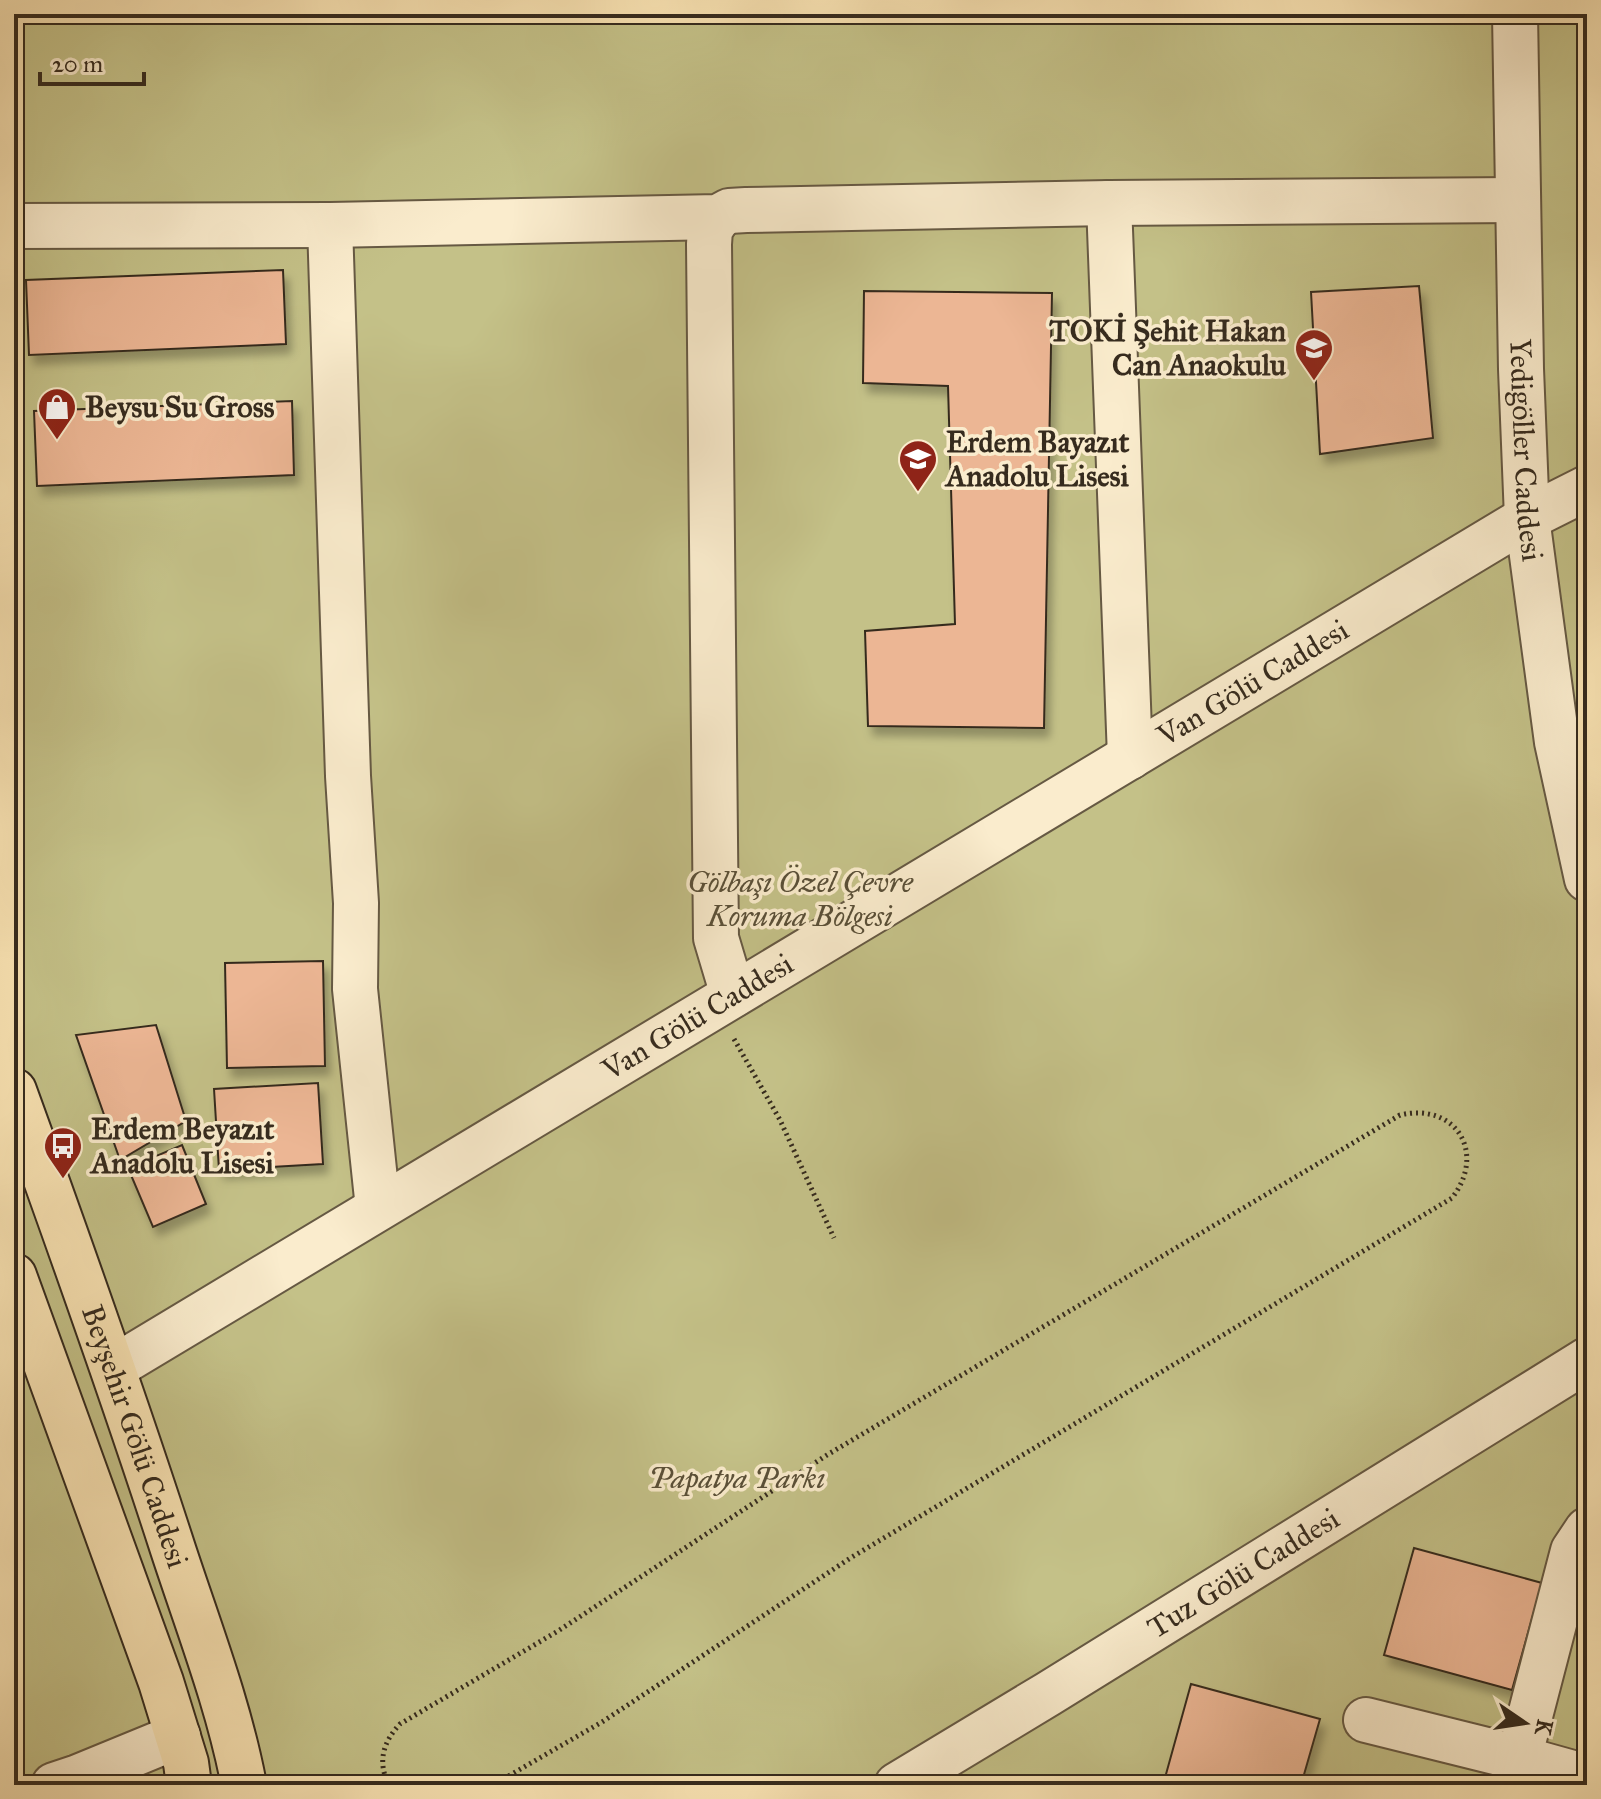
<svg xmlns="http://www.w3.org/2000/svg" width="1601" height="1799" font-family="'IM FELL Great Primer',serif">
<defs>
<filter id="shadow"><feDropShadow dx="5" dy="9" stdDeviation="4" flood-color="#0004"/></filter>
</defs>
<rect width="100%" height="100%" fill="#f8e2b2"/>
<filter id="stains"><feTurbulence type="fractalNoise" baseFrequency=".0025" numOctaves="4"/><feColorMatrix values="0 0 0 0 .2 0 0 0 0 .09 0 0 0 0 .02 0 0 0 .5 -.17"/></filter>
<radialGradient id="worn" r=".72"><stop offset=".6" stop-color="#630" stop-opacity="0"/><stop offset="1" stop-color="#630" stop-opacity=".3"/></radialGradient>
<rect fill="#c4c188" stroke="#7d7653" stroke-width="2" x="14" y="14" width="1573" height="1771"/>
<g fill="#ecb694" stroke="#362b1e" stroke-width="2" filter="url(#shadow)">
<path d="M283 270 286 344 29 355 26 280Z"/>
<path d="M1419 286 1433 438 1320 454 1311 292Z"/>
<path d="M864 291 1052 293 1044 728 868 726 865 631 955 624 948 386 863 383Z"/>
<path d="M292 401 294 475 37 486 34 411Z"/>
<path d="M323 961 325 1066 227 1068 225 963Z"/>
<path d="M156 1025 186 1121 120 1160 76 1035Z"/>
<path d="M318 1083 323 1164 219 1170 214 1089Z"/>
<path d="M182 1145 206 1204 153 1227 128 1168Z"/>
<path d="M1414 1548 1542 1583 1512 1690 1384 1655Z"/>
<path d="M1191 1684 1320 1719 1301 1785H1163Z"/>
</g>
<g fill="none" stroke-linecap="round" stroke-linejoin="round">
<defs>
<g id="minor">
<path id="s1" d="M1515 14 1521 369 1527 518 1557 742 1587 879"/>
<path d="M1109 203 1130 757"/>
<path d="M718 217 710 230 709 244 716 938 733 995"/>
<path d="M330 225 348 776 356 903 355 989 378 1208"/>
<path d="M14 226 330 225 718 217 729 211 746 210 1109 203 1518 200"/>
<path id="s2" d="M113 1368 1527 518 1587 488"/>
<path d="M1366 1720 1519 1758 1587 1777"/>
<path d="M54 1785 78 1777 178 1736"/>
<path id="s3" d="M897 1785 1048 1694 1587 1360"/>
<path d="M1512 1785 1573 1551 1587 1530"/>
</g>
<g id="major">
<path id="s4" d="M14 1091C68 1240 121 1389 170 1540 196 1621 228 1701 244 1785"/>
<path d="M14 1276 161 1682 186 1763 189 1785"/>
</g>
</defs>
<use href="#minor" stroke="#665943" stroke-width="48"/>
<use href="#major" stroke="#362b1e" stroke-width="48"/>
<g stroke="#362b1e" stroke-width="5" stroke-dasharray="2 4" stroke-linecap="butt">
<path d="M734 1039 780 1120 834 1238"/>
<path d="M389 1785C377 1762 383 1742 400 1724L558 1631 827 1455 1400 1115C1456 1102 1487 1153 1452 1198L852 1557 602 1722 493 1785"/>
</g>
<use href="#minor" stroke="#faeccd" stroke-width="44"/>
<use href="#major" stroke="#f8e2b2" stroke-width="44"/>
</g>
<defs>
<symbol id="school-pin" viewBox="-11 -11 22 30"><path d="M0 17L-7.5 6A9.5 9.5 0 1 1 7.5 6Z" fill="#8f2418" stroke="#faeccd"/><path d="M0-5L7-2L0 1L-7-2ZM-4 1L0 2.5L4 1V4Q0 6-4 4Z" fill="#fff"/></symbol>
<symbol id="shop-pin" viewBox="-11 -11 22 30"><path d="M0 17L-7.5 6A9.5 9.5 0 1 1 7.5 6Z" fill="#8f2418" stroke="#faeccd"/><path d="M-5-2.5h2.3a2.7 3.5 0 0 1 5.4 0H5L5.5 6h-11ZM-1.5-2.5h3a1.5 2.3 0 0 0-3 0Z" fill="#fff"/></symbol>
<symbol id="bus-pin" viewBox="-11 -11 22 30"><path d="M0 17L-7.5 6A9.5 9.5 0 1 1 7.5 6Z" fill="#8f2418" stroke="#faeccd"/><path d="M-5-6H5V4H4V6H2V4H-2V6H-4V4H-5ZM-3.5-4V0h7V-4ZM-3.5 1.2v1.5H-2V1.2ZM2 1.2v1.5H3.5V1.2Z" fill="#fff"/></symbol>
</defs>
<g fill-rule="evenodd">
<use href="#school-pin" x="1292" y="326" width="44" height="60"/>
<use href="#shop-pin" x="35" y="385" width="44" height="60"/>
<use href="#school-pin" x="896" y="437" width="44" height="60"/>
<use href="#bus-pin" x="41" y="1124" width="44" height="60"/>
</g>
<g text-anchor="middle" stroke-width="7" stroke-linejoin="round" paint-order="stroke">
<g font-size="30" font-weight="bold" fill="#362b1e" stroke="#faeccd" text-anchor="start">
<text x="1286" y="341" text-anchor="end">TOKİ Şehit Hakan<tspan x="1286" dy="34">Can Anaokulu</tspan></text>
<text x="85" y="417">Beysu Su Gross</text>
<text x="946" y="452">Erdem Bayazıt<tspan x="946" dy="34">Anadolu Lisesi</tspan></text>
<text x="91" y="1139">Erdem Beyazıt<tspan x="91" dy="34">Anadolu Lisesi</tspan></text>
</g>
<g font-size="30" fill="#362b1e" stroke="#faeccd">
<text dy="10" stroke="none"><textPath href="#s1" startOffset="436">Yedigöller Caddesi</textPath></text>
<text dy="10" stroke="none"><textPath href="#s2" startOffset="1330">Van Gölü Caddesi</textPath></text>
<text dy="10" stroke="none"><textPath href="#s2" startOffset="682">Van Gölü Caddesi</textPath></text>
<text dy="10" stroke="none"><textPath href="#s4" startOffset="366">Beyşehir Gölü Caddesi</textPath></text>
<text dy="10" stroke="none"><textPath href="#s3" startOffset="406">Tuz Gölü Caddesi</textPath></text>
</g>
<g font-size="30" font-style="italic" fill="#5a5038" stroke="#faeccd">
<text x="800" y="892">Gölbaşı Özel Çevre<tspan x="800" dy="34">Koruma Bölgesi</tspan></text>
<text x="737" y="1488">Papatya Parkı</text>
</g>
</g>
<rect width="1601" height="1799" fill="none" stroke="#f8e2b2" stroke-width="48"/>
<rect x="16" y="16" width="1569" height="1767" fill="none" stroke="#362b1e" stroke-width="4"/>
<rect x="24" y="24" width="1553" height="1751" fill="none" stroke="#362b1e" stroke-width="2"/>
<g transform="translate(1525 1723) rotate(103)" stroke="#faeccd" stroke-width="6" paint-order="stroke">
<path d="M0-6L14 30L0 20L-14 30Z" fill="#362b1e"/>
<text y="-12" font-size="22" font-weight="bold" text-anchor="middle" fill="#362b1e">K</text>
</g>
<path d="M40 72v12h104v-12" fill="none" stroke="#362b1e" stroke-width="4"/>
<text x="52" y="72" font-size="24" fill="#362b1e" stroke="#faeccd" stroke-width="6" paint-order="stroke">20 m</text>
<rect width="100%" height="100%" filter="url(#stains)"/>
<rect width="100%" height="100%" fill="url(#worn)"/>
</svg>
